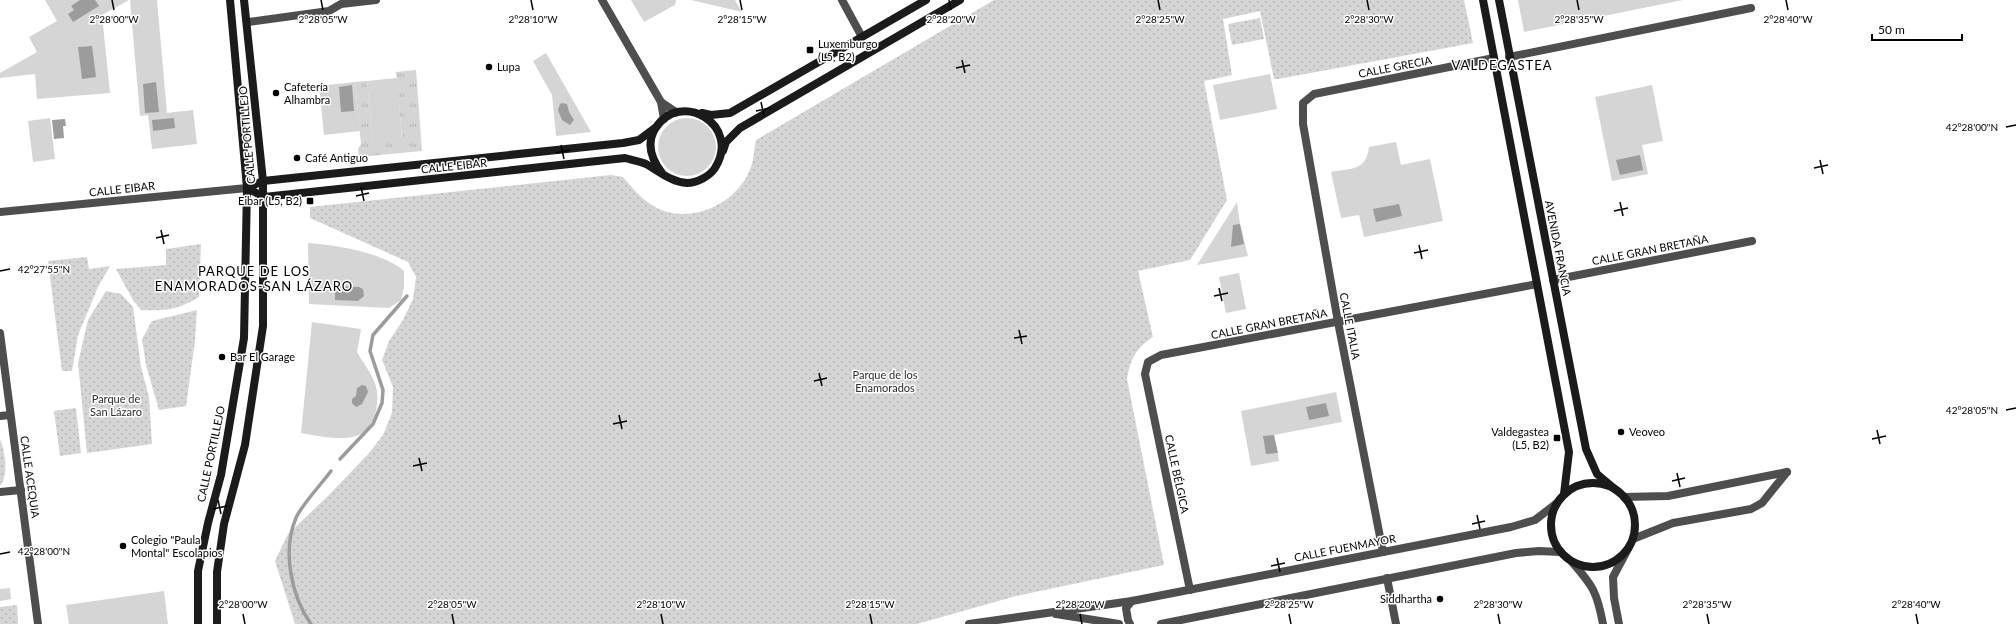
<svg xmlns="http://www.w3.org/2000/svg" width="2016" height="624" font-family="Lato,sans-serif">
<defs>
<pattern id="grass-tufts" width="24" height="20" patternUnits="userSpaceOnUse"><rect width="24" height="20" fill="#d5d5d5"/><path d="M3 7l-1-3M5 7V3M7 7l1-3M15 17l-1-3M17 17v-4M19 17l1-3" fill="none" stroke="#b5b5b5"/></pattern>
<pattern id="park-dots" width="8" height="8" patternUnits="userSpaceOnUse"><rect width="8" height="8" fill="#d5d5d5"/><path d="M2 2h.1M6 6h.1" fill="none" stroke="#b5b5b5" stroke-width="1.8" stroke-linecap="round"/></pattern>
</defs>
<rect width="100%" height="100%" fill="#fff"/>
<path fill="url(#grass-tufts)" d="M416 70 422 151 359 157 358 149 361 144 355 82 367 81 373 141 402 138 396 72Z"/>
<g fill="url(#park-dots)">
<path d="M994 0H1464L1473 43 1278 79H1274L1260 11 1223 19 1232 75 1204 81 1227 200 1190 260 1138 271 1153 337C1136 348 1130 360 1127 379L1164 565 1016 596 917 624H295L275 561 288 534 330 494 370 452 383 435 392 413 393 387 382 360 389 341 403 320 413 299 416 277 408 262 310 218V207L611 175 623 177C633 189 644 202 659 209 695 225 741 201 752 164 754 157 754 148 756 140Z"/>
<path d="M1260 18 1264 39 1232 45 1228 24Z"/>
<path d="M201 244 199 297C178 310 164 311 141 310L133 300 116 269 166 265V249Z"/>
<path d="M87 257 89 269 110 266 98 287 78 335 72 371H62L48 261Z"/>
<path d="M106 291 121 294 133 307 141 367 149 397 152 444 87 453 78 363 88 320Z"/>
<path d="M197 310 195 341 186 406 159 410 146 365 142 339 152 321Z"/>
<path d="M76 408 81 453 60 456 54 411Z"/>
<path d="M0 439C5 451 9 475 0 486Z"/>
<path d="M17 605 18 624H0V607Z"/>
</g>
<g fill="#d5d5d5">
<path d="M45 0H129L102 15 110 93 37 99 35 74 0 78V73L37 52 29 37 57 21Z"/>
<path d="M130 0H157L167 113 193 110 197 144 152 149 148 115 140 116Z"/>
<path d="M631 0H676L675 5 644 22Z"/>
<path d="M691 0H735L742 12Z"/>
<path d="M1518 0H1683L1524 32Z"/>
<path d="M546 53 591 132 556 136 552 95 533 61Z"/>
<path d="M1270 74 1277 109 1220 120 1213 85Z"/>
<path d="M397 78 402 139 373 142 367 81Z"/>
<path d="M355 82 360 131 324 135 319 86Z"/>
<path d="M1652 85 1663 141 1642 145 1648 174 1612 181 1595 97Z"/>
<circle cx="687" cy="147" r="29"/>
<path d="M50 118 55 159 33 162 28 121Z"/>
<path d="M1396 142 1401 165 1430 159 1443 221 1364 237 1359 215 1341 218 1331 172C1352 168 1366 171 1369 147Z"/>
<path d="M1237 202 1240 224 1248 256 1197 265Z"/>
<path d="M308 243C336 245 382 252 404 271V288L401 300 389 308 309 304Z"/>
<path d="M1239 273 1246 309 1226 313 1219 277Z"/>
<path d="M312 322 361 329 357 352C362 361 370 371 374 381 382 398 376 430 356 436 339 441 318 436 301 433Z"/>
<path d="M1336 392 1342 422 1274 435 1279 461 1251 466 1241 411Z"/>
<path d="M10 588 11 599 0 601V589Z"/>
<path d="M164 591 168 624H69L66 605Z"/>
</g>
<g fill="#9c9c9c">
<path d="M80 0H95L99 6 73 22 68 14 74 10 71 6Z"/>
<path d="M92 46 96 77 82 79 78 47Z"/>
<path d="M156 82 159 112 145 113 143 84Z"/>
<path d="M352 85 354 111 341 112 339 87Z"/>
<path d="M562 103 567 104 569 112 574 120 570 125 562 120 558 110 560 104Z"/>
<path d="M174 118 175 128 153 131 152 120Z"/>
<path d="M65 119 66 126H63L64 138 54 139 52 120Z"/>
<path d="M1640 155 1643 170 1620 175 1616 160Z"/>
<path d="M1399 204 1402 216 1376 222 1373 209Z"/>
<path d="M1240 224 1244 244 1231 247 1233 225Z"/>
<path d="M335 286 359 287 363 289 364 296 358 301 335 300Z"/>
<path d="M362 385 366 386 368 392 362 404 356 407 352 403V399L356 396 357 388Z"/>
<path d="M1326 403 1329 416 1309 420 1306 407Z"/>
<path d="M1274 435 1278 453 1266 454 1263 436Z"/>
</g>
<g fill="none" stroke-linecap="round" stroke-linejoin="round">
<g stroke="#9c9c9c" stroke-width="3.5">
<path d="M340 459 373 424 382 403 383 390 370 351 373 335 407 296"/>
<path d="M311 624C291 596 282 550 296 518 300 507 323 482 331 471"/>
</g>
<g stroke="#4e4e4e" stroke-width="8">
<path d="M602 0 661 102 664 119"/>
<path d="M842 0 862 37"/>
<path d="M248 22 329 11 341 4 376 0"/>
<path d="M1509 57 1751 8"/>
<path d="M661 102 676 112"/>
<path d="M0 212 247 188"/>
<path d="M1553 280 1752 241"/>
<path d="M0 333 38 624"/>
<path d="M0 416 10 415"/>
<path d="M0 492 21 490"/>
<path d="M1624 497 1668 496 1787 472"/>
<path d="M1633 539 1673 523 1751 509 1762 503 1787 472"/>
<path d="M1383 552 1338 322 1303 124V103L1314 94 1494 58"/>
<path d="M1572 562C1593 586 1597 592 1603 624"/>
<path d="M1387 578 1396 624"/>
<path d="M1190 590 1145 374 1148 362 1161 355 1537 284"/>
<path d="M1056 614 1119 624"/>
<path d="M969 624 1132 601 1511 527 1535 520 1557 503"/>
<path d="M1130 624 1128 620 1126 608 1132 601"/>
<path d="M1161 624 1516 553 1539 551 1560 552"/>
<path d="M1619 624 1614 598 1613 577 1629 547"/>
</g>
<g stroke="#1b1b1b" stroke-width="8">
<path d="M1483 0 1569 452 1564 494"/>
<path d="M1499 0 1586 449 1597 474 1616 490"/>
<path d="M702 113 711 115 730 113 926 0"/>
<path d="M723 151 726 142 740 128 960 0"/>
<path d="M247 188 264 197 625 158C632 160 639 161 646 164 659 171 671 182 687 183 697 183 710 176 715 168 742 125 680 88 655 129 646 144 652 160 662 173"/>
<path d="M247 188 263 181 623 143 639 140 655 128"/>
<circle cx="1593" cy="525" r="42"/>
<path d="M198 624V571L208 523 221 475 244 338 247 188 230 0"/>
<path d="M217 624V572L224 524 245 445 263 326V181L244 0"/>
</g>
</g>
<path fill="none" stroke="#000" stroke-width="1.5" d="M112 0 114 10M321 0 323 10M531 0 533 10M740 0 742 10M949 0 951 10M1158 0 1160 10M1367 0 1369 10M1577 0 1579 10M1786 0 1788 10M962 60 965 73M956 68 970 65M761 102 764 116M756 111 770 108M2006 127 2016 125M561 145 564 159M556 153 570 150M1820 160 1823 174M1814 168 1828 165M361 187 364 201M356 196 369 193M1620 202 1623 216M1614 211 1628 208M161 230 164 244M156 238 169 235M1419 245 1422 259M1414 253 1428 250M0 271 10 269M1219 288 1222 301M1214 296 1228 293M1019 330 1022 344M1014 338 1027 336M819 373 822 386M814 381 827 378M2006 410 2016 408M619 415 622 429M613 424 627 421M1877 430 1880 444M1872 439 1886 436M419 458 422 471M413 466 427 463M1677 473 1680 487M1672 481 1685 478M218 500 221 514M213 509 227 506M1477 515 1480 529M1472 524 1485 521M0 554 10 552M1277 558 1280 572M1271 566 1285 563M243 614 245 624M452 614 454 624M661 614 663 624M870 614 872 624M1080 614 1082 624M1289 614 1291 624M1498 614 1500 624M1707 614 1709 624M1916 614 1918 624"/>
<g fill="#000" stroke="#fff" stroke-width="1.5">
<rect x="806" y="46" width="8" height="8" rx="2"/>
<circle cx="489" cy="67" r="4"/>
<circle cx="276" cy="93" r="4"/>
<circle cx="297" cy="158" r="4"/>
<rect x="306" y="197" width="8" height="8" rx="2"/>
<circle cx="222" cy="357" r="4"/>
<circle cx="1621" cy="432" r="4"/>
<rect x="1553" y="434" width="8" height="8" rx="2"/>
<circle cx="123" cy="546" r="4"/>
<circle cx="1440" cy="599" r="4"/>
</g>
<g text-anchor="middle" stroke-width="3" stroke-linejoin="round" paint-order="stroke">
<g font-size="11" fill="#000" stroke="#fff" text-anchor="start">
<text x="818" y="48">Luxemburgo<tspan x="818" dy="13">(L5, B2)</tspan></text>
<text x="497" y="71">Lupa</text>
<text x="284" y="91">Cafetería<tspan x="284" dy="13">Alhambra</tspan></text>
<text x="305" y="162">Café Antiguo</text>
<text x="302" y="205" text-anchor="end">Eibar (L5, B2)</text>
<text x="230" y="361">Bar El Garage</text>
<text x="1549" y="436" text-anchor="end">Valdegastea<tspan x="1549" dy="13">(L5, B2)</tspan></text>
<text x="1629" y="436">Veoveo</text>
<text x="131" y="544">Colegio "Paula<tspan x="131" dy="13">Montal" Escolapios</tspan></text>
<text x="1432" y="603" text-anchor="end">Siddhartha</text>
</g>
<g font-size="11" fill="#000" stroke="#fff">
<text transform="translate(1395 67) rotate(-11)" y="4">CALLE GRECIA</text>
<text transform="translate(247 135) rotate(-95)" y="4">CALLE PORTILLEJO</text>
<text transform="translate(454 166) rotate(-6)" y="4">CALLE EIBAR</text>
<text transform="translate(122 189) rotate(-6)" y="4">CALLE EIBAR</text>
<text transform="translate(1558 248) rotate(79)" y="4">AVENIDA FRANCIA</text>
<text transform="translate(1650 250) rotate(-11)" y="4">CALLE GRAN BRETAÑA</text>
<text transform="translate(1269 324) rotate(-11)" y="4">CALLE GRAN BRETAÑA</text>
<text transform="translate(1350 326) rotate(79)" y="4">CALLE ITALIA</text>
<text transform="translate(211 454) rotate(-78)" y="4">CALLE PORTILLEJO</text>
<text transform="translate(1177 474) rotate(78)" y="4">CALLE BÉLGICA</text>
<text transform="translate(30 477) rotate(82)" y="4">CALLE ACEQUIA</text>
<text transform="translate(1345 548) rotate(-11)" y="4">CALLE FUENMAYOR</text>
</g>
<g font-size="11" fill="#2c2c2c" stroke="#fff">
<text x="885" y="379">Parque de los<tspan x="885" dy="13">Enamorados</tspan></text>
<text x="116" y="403">Parque de<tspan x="116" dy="13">San Lázaro</tspan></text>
</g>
<g font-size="13" letter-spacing="1" fill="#000" stroke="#fff">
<text x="1502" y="70">VALDEGASTEA</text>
<text x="254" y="276">PARQUE DE LOS<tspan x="254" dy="15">ENAMORADOS-SAN LÁZARO</tspan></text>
</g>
</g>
<g font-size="10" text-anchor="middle" fill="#000" stroke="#fff" stroke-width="3" stroke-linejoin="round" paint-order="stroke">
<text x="114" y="23">2°28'00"W</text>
<text x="323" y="23">2°28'05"W</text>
<text x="533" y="23">2°28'10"W</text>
<text x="742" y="23">2°28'15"W</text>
<text x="951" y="23">2°28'20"W</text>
<text x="1160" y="23">2°28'25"W</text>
<text x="1369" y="23">2°28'30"W</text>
<text x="1579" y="23">2°28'35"W</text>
<text x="1788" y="23">2°28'40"W</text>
<text x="1972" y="131">42°28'00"N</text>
<text x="44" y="273">42°27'55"N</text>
<text x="1972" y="414">42°28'05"N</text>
<text x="44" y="555">42°28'00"N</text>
<text x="243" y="608">2°28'00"W</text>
<text x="452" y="608">2°28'05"W</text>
<text x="661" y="608">2°28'10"W</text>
<text x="870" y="608">2°28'15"W</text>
<text x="1080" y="608">2°28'20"W</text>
<text x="1289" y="608">2°28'25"W</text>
<text x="1498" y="608">2°28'30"W</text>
<text x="1707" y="608">2°28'35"W</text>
<text x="1916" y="608">2°28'40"W</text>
</g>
<path d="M1872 34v6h90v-6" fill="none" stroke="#000000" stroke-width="2"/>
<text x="1878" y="34" font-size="12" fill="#000000" stroke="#ffffff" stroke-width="3" paint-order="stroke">50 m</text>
</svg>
